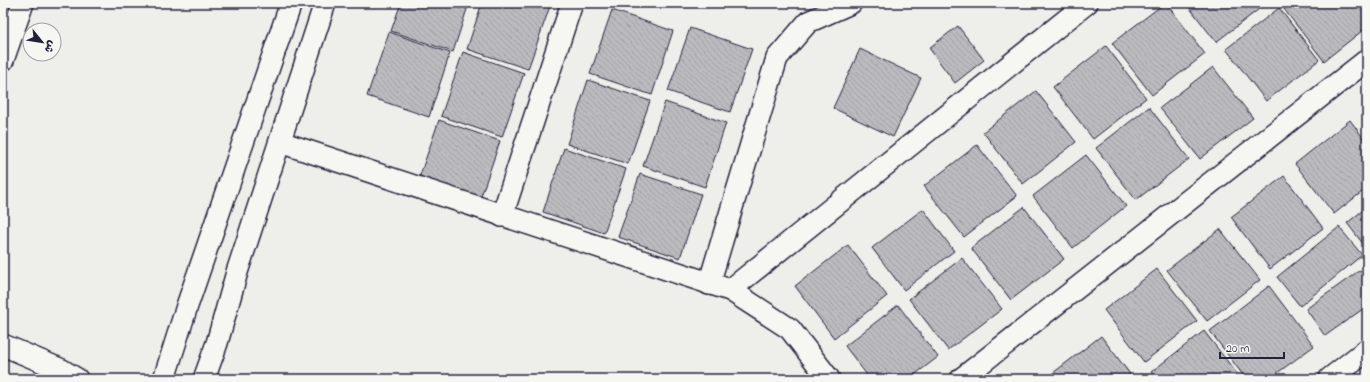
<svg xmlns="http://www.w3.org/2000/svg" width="1370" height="382" font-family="'Indie Flower','Playpen Sans Arabic',sans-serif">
<defs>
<pattern id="building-back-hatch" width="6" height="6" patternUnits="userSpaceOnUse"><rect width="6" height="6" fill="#bbbbbf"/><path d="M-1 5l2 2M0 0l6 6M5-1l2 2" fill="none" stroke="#a0a0a5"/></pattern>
</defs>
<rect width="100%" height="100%" fill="#eeeeeb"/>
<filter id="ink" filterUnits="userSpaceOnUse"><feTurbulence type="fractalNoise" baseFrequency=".025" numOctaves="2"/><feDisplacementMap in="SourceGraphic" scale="8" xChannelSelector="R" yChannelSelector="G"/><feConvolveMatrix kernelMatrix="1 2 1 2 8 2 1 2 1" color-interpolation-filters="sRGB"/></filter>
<g filter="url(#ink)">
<g fill="url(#building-back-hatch)" stroke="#22223b">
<path d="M401 3H469L453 52 391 31Z"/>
<path d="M482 3H541L550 6 528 69 467 49Z"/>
<path d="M1165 3H1166L1205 54 1152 95 1112 43Z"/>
<path d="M1186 3H1267L1216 42Z"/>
<path d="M1292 3H1364L1367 6V27L1324 61 1284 9Z"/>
<path d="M1279 8 1319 60 1266 101 1226 49Z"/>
<path d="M612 10 673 31 652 95 590 74Z"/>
<path d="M958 26 984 60 955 83 929 48Z"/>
<path d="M690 28 752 49 730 112 668 91Z"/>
<path d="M389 32 450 53 429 117 367 96Z"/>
<path d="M1106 46 1146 98 1093 139 1053 87Z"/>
<path d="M860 49 921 78 893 137 833 108Z"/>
<path d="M463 52 524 73 502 137 441 116Z"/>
<path d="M1213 67 1253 118 1200 159 1160 108Z"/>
<path d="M588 80 650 101 628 164 567 144Z"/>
<path d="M1036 91 1076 142 1023 184 983 132Z"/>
<path d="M665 102 726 123 705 187 643 166Z"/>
<path d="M1149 107 1189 159 1136 200 1096 148Z"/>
<path d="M439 120 500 141 478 205 417 184Z"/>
<path d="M1350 120 1367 143V188L1334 214 1295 164Z"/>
<path d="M977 145 1017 196 964 237 924 186Z"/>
<path d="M564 148 626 169 604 233 543 212Z"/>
<path d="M1086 155 1126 206 1073 248 1033 196Z"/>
<path d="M640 174 701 194 680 258 618 237Z"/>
<path d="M1284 176 1323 228 1270 269 1231 217Z"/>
<path d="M1024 207 1064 259 1011 300 971 248Z"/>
<path d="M1367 207V249L1347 223Z"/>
<path d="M923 209 954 251 904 290 872 248Z"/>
<path d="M1339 227 1362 255 1300 306 1277 277Z"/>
<path d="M1220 229 1260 280 1207 321 1167 270Z"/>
<path d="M848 245 887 296 834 338 795 286Z"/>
<path d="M962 258 1002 309 948 350 909 299Z"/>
<path d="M1157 269 1197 321 1144 362 1104 310Z"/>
<path d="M1360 270 1367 280V306L1325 336 1306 309Z"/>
<path d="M1269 286 1314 346 1269 379H1246L1210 331Z"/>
<path d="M898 305 938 357 909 379H870L845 346Z"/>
<path d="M1204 331 1241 379H1157L1151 372Z"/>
<path d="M1101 336 1130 374 1123 379H1058L1053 373Z"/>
<path d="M1141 374 1145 379H1134Z"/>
</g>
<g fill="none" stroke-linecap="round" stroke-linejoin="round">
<defs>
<g id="minor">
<path d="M3 60 23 3"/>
<path d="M280 142 730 290 790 329 829 379"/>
<path d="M502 216 572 3"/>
<path d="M709 284 777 58 808 22 851 3"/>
<path d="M730 290 1087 3"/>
<path d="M3 345 62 370 77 379"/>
<path d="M164 379 187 306 291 3"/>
<path d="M204 379 217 343 237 272 325 3"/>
<path d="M961 379 1367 60"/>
</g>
<path id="tertiary" d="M1330 379 1367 350"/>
</defs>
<use href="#minor" stroke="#22223b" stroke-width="24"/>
<use href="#tertiary" stroke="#22223b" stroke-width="25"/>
<use href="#minor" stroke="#f6f6f2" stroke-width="21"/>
<use href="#tertiary" stroke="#f6f6f2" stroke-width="22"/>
</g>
</g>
<rect width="1370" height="382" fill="none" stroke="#f6f6f2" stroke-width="16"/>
<rect x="8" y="8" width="1354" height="366" fill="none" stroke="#22223b" stroke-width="1.5" filter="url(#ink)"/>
<g transform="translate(42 42) rotate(120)"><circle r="19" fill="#f6f6f2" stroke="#a1a1a9"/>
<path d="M0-3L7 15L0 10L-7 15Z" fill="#22223b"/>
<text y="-6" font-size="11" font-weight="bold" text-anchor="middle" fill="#22223b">ش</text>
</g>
<path d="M1220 352v6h64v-6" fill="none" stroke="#22223b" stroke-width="2"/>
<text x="1226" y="352" font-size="12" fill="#22223b" stroke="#f6f6f2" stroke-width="3" paint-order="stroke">20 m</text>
</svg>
